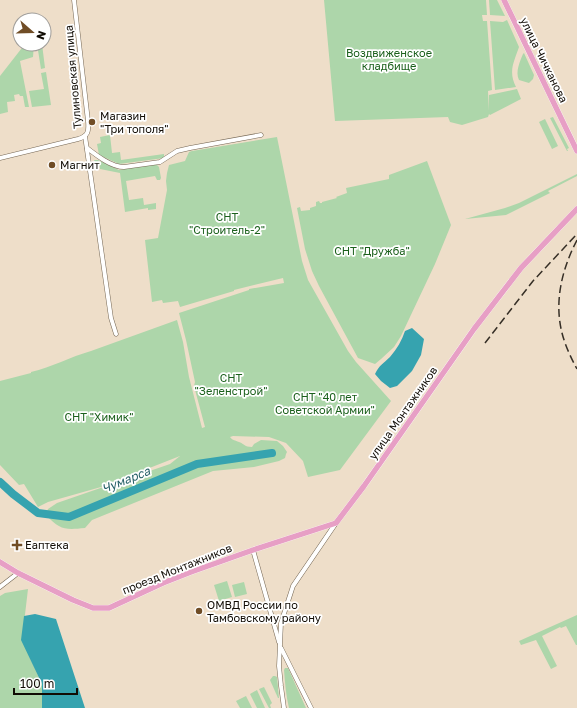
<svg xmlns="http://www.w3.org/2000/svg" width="577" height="708" font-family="'Golos Text',sans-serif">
<rect width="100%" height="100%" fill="#eedec9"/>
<g fill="#add6aa">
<path d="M324 0H486L487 15H482L483 21H487L492 90 488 91 489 111V95L517 89 521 99 490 115 489 114 488 117 462 125 450 122 448 117 335 121Z"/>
<path d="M489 0H497L505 16 490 15Z"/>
<path d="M507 20 519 47C514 62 508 71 516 87L495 90 490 21 503 22Z"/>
<path d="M25 44H34L33 57 20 61 29 107H25L23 96H20L19 94 14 95 15 101 7 102 8 112 0 114V76Z"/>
<path d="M37 44H42L45 68 41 69Z"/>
<path d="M524 53 534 75 533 79 529 83 519 80C515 72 520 61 523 54Z"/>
<path d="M46 72 51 105 32 107 29 91 44 89 41 73Z"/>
<path d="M553 117 569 148 567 149 568 151H567L550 118Z"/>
<path d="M545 119 558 146 552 149 539 122Z"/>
<path d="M110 135 112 153 120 152 121 160 164 154V158L119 164 99 155 97 144 101 143 100 137Z"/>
<path d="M277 137 302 261 308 280 348 351 356 362 391 401 340 470 308 477 303 461 286 443 269 437 233 436 230 437C233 441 235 440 239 442 245 444 244 447 252 447L254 444 261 440 277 441 283 446 287 452 286 454 285 458 279 461 254 467 213 471 92 520 85 528C65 530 60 530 46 515L48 509 57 503 170 464 180 456 101 487 48 502 38 507 24 484 19 485 0 465V381L31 373V372C52 367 70 357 91 351L177 320 183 342 189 377 202 428 205 427 194 386 195 382 186 340 179 313 249 290V289L284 283 283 278 234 290V291L180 307 178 301 163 303 162 300 152 302 145 240 158 238 167 190 166 181 167 173 169 165 185 161 189 152 192 151Z"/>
<path d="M94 160H98L119 170 155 164 157 165 159 167 161 178 160 180H157L155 176 126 181 129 200 143 198 144 205 156 203V209L148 210V208L125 212 120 173 100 169 99 162H95Z"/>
<path d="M427 161 451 225 435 264 401 336 394 347 381 359 375 364 358 358 319 286 312 271 305 249 297 208 300 207 301 211 310 210V208L316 206V202L319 201 320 203H322V202L337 198 336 197 347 193 346 188 389 179V175Z"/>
<path d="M577 174V176L548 191 550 193 506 215 465 219 505 208 519 203Z"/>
<path d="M227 581 232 597 219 601 214 585Z"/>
<path d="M244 582 247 594 235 597 232 585Z"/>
<path d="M28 589 22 640 42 684V708H0V596L5 593Z"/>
<path d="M577 615V645H576L566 626 561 628 560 627 542 636 557 666 551 669 536 640 521 645 519 641Z"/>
<path d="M285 668H288L306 708H289C286 696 285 683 284 670Z"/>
<path d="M273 676H275L277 677 279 698H278L270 680Z"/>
<path d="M264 687 272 703 270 705 271 708H269L259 689Z"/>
<path d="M257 690 265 708H257L250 694Z"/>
<path d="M246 696 252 708H240L236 701Z"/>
</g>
<g fill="#36a3af">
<path d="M412 328 424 339 421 355 412 371 397 386 390 388 381 381 375 374C379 365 384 363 390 357 397 349 402 340 405 331Z"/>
<path d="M35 614 56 619 85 708H42V684L21 640 24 616Z"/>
</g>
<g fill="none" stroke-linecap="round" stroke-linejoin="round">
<path stroke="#36a3af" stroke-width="8" d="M0 482 13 494 38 513 69 517 197 464 272 453"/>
<defs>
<g id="minor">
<path d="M85 136 111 318 116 334"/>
<path d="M87 148C96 155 111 167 124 167L160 162 177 151 190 148 261 135"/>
<path d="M0 158 78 139C88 136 89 132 88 121L74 0"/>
<path d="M253 550 279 642"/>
<path d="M0 587 18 573"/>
<path d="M281 648 311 708"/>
<path d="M284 708 281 686 279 666 281 623 293 586 336 523"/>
</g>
<g id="major">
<path d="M504 0 577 151"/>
<path d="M0 562 18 573 73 600 93 608H109L163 583 191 572 253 550 336 523 364 486 474 329 521 268 577 209"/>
</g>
</defs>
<use href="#minor" stroke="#746653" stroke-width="5"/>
<use href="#major" stroke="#fff" stroke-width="6"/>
<use href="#minor" stroke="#fff" stroke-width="4"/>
<use href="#major" stroke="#e79fc5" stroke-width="5.5"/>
<g stroke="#362f26" stroke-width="1.5" stroke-dasharray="8 4" stroke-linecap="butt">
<path d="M577 240C562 269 554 301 562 333 565 345 571 358 577 369"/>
<path d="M485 343 533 281 577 234"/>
</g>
</g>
<g fill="#704d26" stroke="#fff" stroke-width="1.5">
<circle cx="92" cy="122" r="4"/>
<circle cx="52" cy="165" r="4"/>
<path d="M15 539h4v4h4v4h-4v4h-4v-4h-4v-4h4z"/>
<circle cx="199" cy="611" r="4"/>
</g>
<g text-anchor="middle" stroke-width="3.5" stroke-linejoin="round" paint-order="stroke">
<g font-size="11" fill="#1b601c" stroke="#fff">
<text x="389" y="57">Воздвиженское<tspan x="389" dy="13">кладбище</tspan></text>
<text x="227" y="221">СНТ<tspan x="227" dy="13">"Строитель-2"</tspan></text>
<text x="372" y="255">СНТ "Дружба"</text>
<text x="231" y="382">СНТ<tspan x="231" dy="13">"Зеленстрой"</tspan></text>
<text x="325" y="401">СНТ "40 лет<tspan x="325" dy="13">Советской Армии"</tspan></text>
<text x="99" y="421">СНТ "Химик"</text>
</g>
<g font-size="11" fill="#110c05" stroke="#fff">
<text transform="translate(544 60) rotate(64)" y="4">улица Чичканова</text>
<text transform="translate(73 77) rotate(-95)" y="4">Тулиновская улица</text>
<text transform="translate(403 413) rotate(-55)" y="4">улица Монтажников</text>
<text transform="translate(177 569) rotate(-22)" y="4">проезд Монтажников</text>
</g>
<g font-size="11" fill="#110c05" stroke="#fff" text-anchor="start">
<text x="100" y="120">Магазин<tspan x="100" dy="13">"Три тополя"</tspan></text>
<text x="60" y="169">Магнит</text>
<text x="25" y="549">Еаптека</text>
<text x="207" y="609">ОМВД России по<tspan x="207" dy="13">Тамбовскому району</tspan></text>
</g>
<g font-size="12" font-style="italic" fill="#245f66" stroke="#fff">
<text transform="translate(126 480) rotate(-22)" y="4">Чумарса</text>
</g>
</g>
<g transform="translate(32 32) rotate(110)"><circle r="19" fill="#ffffff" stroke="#a09e9b"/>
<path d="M0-3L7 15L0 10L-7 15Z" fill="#704d26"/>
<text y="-6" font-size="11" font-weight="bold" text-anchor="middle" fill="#110c05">N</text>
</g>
<path d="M14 688v6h63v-6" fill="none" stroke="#110c05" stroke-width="2"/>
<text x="20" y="688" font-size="12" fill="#110c05" stroke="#ffffff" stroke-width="3" paint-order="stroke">100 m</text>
</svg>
